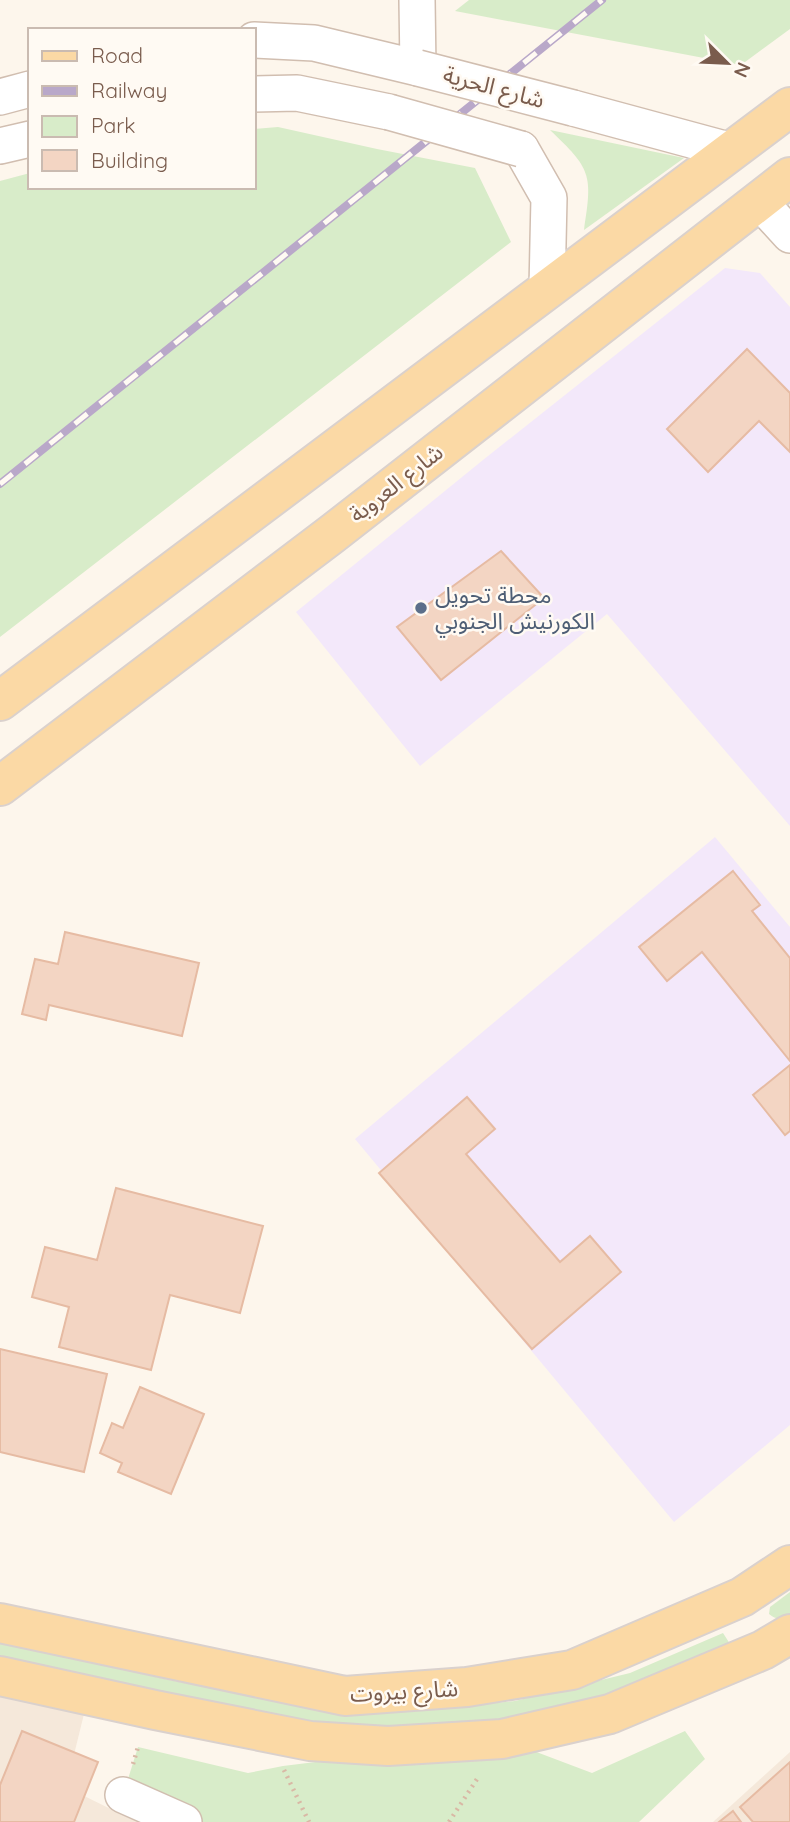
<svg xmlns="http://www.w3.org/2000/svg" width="790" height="1822" font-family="Quicksand,'Noto Sans Arabic',sans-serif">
<rect width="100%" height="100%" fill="#fdf6ec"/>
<g fill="#f5e8da">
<path d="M0 1693 84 1714 66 1787 137 1822H0Z"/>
<path d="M790 1752V1822H713Z"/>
</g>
<g fill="#f3e8fa">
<path d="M725 268 760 273 790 307V826L607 614 420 766 296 612 483 460Z"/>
<path d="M715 837 790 927V1425L674 1522 355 1139Z"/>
</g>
<g fill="#d8ecc9">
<path d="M469 0H790V29L741 65 455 11Z"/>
<path d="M278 127 377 149 475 168 511 242 0 637V181L30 173V187H254V129Z"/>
<path d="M550 130 684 158 584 230C593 174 591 169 550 130Z"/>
<path d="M790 1592V1615C782 1620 776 1620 769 1614L770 1607Z"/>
<path d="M723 1633 732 1647 669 1675 577 1705 501 1723 416 1728 332 1727 0 1660V1642L174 1681 316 1707 418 1711 515 1701 630 1673Z"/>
<path d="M685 1731 705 1759 639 1822H184L123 1795 138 1747 248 1773 283 1766 502 1739 592 1773Z"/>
</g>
<g fill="#f3d5c3" stroke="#e6bba3" stroke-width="2">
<path d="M747 349 790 393V452L759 421 708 472 667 429Z"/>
<path d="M501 551 544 598 441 680 397 627Z"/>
<path d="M733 871 760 905 752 911 790 958V1061L702 952 667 981 639 947Z"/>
<path d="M65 932 199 963 182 1036 49 1005 46 1020 22 1014 35 959 58 964Z"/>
<path d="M790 1065V1131L785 1135 753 1095Z"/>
<path d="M467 1097 495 1129 466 1154 560 1262 590 1236 621 1272 532 1349 379 1173Z"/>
<path d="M116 1188 263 1226 240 1313 170 1295 151 1370 59 1347 69 1307 32 1297 45 1247 97 1260Z"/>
<path d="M0 1349 107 1374 84 1472 0 1452Z"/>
<path d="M140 1387 204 1414 171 1494 118 1472 122 1463 100 1453 112 1423 123 1428Z"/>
<path d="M22 1731 98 1762 74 1822H0V1785Z"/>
<path d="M790 1762V1822H753L740 1807Z"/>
<path d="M733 1811 741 1822H719Z"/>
</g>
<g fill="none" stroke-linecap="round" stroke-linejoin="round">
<defs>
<g id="minor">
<path d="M254 40 314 43 418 68 417 0"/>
<path d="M254 94 297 93 389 112"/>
<path d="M0 97 30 89"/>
<path d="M573 108 732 151"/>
<path d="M0 146 30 139"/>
<path d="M521 149 549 198 547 288"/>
<path d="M759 201 790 235"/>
<path d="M123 1795 184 1822"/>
</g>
<g id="major">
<path d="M0 701 790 107"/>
<path d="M0 786 332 534 790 177"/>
<path d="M0 1623 345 1696 467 1687 572 1670 742 1597 790 1565"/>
<path d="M0 1676 155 1710 310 1741 388 1746 502 1739 610 1714 763 1650 790 1634"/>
</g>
</defs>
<use href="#minor" stroke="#d1beb0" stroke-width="38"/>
<use href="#major" stroke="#dad1cd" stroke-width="42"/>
<g stroke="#d9b8a5" stroke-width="4.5" stroke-dasharray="2 5" stroke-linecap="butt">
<path d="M133 1764 138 1747"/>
<path d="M284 1770 309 1822"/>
<path d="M449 1822 479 1776"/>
</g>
<use href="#minor" stroke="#fff" stroke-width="35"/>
<use href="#major" stroke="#fbd9a5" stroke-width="38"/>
<defs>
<path id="rail" d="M0 484 602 0"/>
</defs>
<use href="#rail" stroke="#b9a8c9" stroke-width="8"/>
<use href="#rail" stroke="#fffaf3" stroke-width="5" stroke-dasharray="16" stroke-linecap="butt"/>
<defs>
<g id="minor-bridge">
<path d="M418 68 573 108"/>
<path d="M389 112 521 149"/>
</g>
</defs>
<use href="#minor-bridge" stroke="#d1beb0" stroke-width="38" stroke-linecap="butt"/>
<use href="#minor-bridge" stroke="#fff" stroke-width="35"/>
</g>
<circle fill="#5c6f8a" stroke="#fffaf3" stroke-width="2.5" cx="421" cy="608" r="7"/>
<g text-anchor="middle" stroke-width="5" stroke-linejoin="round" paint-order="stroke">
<g font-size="23" fill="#7a5c4d" stroke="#fffaf3">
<text transform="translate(494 87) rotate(15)" y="8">شارع الحرية</text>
<text transform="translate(396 483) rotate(-38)" y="8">شارع العروبة</text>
<text transform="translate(404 1691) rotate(-3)" y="8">شارع بيروت</text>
</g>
<g font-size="23" fill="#4e5e75" stroke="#fffaf3" text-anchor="start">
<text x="435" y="603">محطة تحويل<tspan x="435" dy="26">الكورنيش الجنوبي</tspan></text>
</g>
</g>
<rect x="28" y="28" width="228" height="161" fill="#fffaf3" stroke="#cabbb1" stroke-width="2"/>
<rect x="42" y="51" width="35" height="10" fill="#fbd9a5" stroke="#cabbb1" stroke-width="2"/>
<text x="91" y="63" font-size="21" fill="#7a5c4d">Road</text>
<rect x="42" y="86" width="35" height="10" fill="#b9a8c9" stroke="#cabbb1" stroke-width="2"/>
<text x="91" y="98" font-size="21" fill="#7a5c4d">Railway</text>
<rect x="42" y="116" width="35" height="21" fill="#d8ecc9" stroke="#cabbb1" stroke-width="2"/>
<text x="91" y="133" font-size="21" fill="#7a5c4d">Park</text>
<rect x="42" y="150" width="35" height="21" fill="#f3d5c3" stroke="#cabbb1" stroke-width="2"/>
<text x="91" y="168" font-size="21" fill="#7a5c4d">Building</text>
<g transform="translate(727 63) rotate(114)" stroke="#fffaf3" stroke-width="5" paint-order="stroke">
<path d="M0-5L12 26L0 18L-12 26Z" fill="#7a5c4d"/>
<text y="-10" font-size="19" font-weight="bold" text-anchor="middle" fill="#7a5c4d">N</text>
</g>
</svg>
